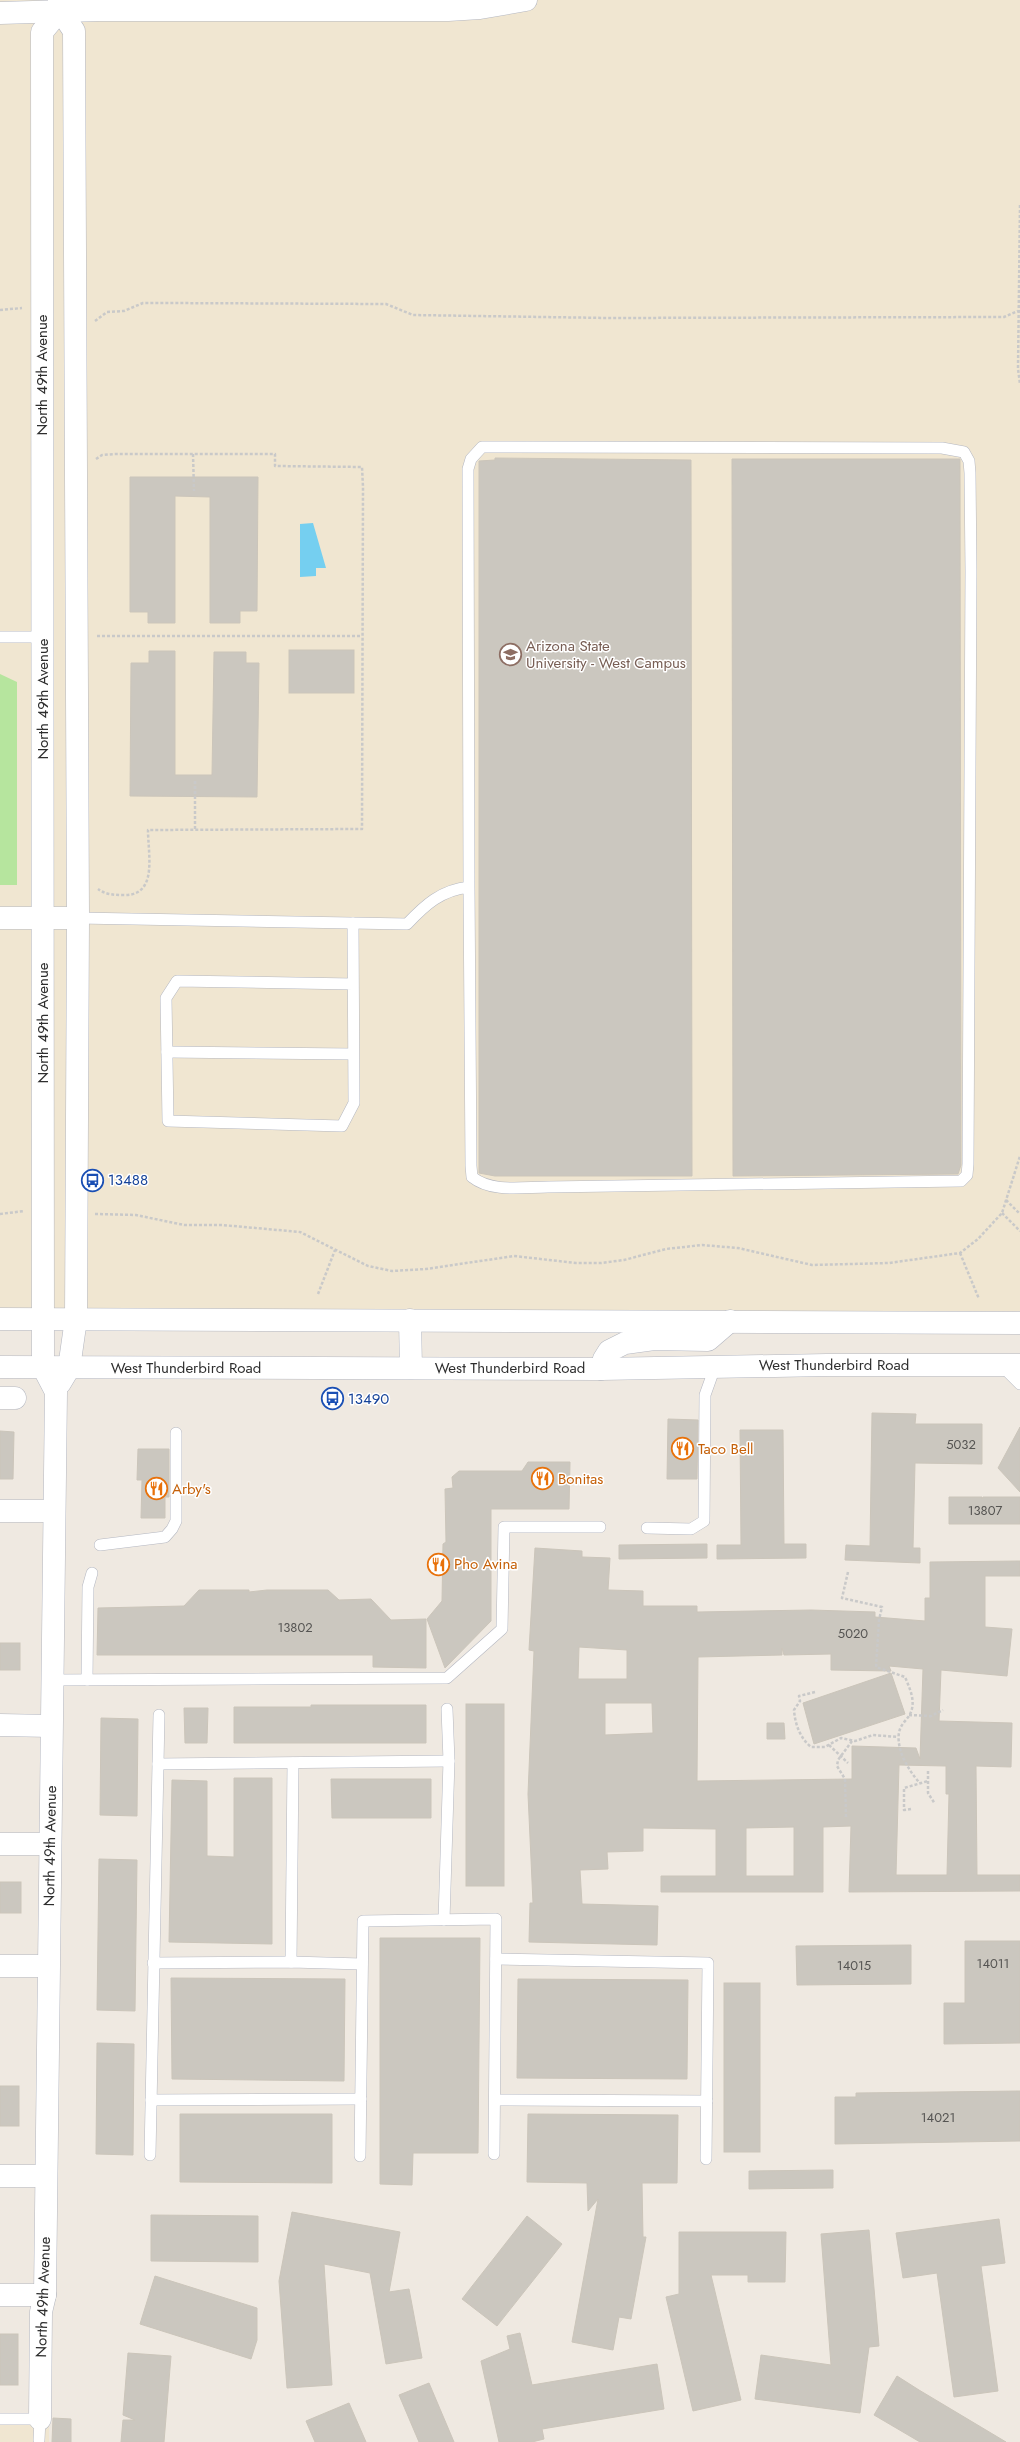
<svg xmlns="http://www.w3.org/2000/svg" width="1020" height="2442" font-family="Jost,sans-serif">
<rect width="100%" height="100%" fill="#efe9e1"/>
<g fill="#f0e6d1">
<rect x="0" y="0" width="1020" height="1311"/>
<path d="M0 2419 49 2421V2442H0Z"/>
</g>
<path fill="#b6e59e" d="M0 674 17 682V885H0Z"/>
<path fill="#75cff0" d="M313 523 326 568H316V576L300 577V524Z"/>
<g fill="#cbc7bf" stroke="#cbc5ba" fill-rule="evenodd">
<path d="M495 458 691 460 692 1176H495L479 1173V461L495 460Z"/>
<path d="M732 459H960L961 1165 958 1174 733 1176Z"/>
<path d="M130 477H258L257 611H240V623H210V497L175 496V623H148V612H130Z"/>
<rect x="289" y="650" width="65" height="43"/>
<path d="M149 651H175V775H212L214 652H246V663H259L257 797 130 796 131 663H149Z"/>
<path d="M872 1413 916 1414 915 1424H982V1464L915 1463 913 1548H920V1563L845 1560 846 1545 870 1546Z"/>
<path d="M668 1419 698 1420 697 1479H667Z"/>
<path d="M1020 1427V1492L998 1468Z"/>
<path d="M740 1430H783L784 1544H806V1558L717 1559V1545H741Z"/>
<path d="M0 1431 14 1432 13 1479H0Z"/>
<path d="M138 1449H169V1497H165V1518H141L142 1480H137Z"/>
<path d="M528 1462H570L569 1509H491V1621L445 1668 427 1619 442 1601 443 1544 446 1542 445 1489 453 1488 452 1477 459 1471H522Z"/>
<path d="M949 1497H982V1499L983 1497H1020V1524H949Z"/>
<path d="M707 1544V1558L619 1559V1545Z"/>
<path d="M535 1548 582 1551V1557L610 1558 608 1590 643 1591V1606H697V1612L811 1610 875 1612V1617L925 1621V1598H930V1562L1020 1561V1576H985V1627L1012 1629 1007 1676 941 1670 939 1721 1012 1723 1011 1767 976 1766 977 1875H1020V1891L849 1892 851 1826 823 1827V1892H661V1876H716V1829L643 1828V1851L607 1852 608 1869 580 1870 582 1904 658 1906 657 1945 529 1942 530 1903H533L528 1794 534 1651 529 1650ZM579 1647 627 1650V1679H578ZM782 1648 784 1655 831 1654V1670L891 1671 889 1666 923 1669 920 1759 916 1748 852 1746V1779L697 1781 698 1657 782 1655ZM605 1703H652L653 1733 605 1735ZM899 1765 946 1766V1794H949L947 1875H896ZM794 1827V1876H746V1828Z"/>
<path d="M199 1590H249V1592L267 1590H328L339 1600 371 1599 391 1620 426 1619V1668L373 1667V1655H97L98 1608 184 1606Z"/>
<rect x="0" y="1643" width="20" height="27"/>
<path d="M891 1673 905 1714 814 1744 803 1703Z"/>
<rect x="466" y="1704" width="38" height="182"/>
<path d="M311 1705H426V1743H234V1707H311Z"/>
<path d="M184 1708H208L207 1743H185Z"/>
<path d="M101 1718 138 1719 137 1816 100 1815Z"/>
<path d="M767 1723H784L785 1739H767Z"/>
<path d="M234 1778H272V1944L169 1942 172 1780 207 1781V1856L234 1857Z"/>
<path d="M331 1779H431V1818H332Z"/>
<path d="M99 1859 137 1860 135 2011 97 2010Z"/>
<rect x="0" y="1882" width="21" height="31"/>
<path d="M380 1938H480L478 2153H413L412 2185 380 2184Z"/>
<path d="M965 1941H1020V2043L944 2044V2003H965Z"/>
<path d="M911 1945V1984L797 1985 796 1946Z"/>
<path d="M171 1978 345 1979 344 2081 172 2079Z"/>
<path d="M518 1979 688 1980 687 2079 517 2078Z"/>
<rect x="724" y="1983" width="36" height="169"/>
<path d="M97 2043 134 2044 133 2155 96 2154Z"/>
<rect x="0" y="2086" width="19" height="40"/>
<path d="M1020 2091V2141L835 2144V2097H856V2093Z"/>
<path d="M180 2114H332V2183L180 2182Z"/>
<path d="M528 2114 678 2115 677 2183H642L643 2237H646L631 2319 619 2317 613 2350 572 2342 598 2199 588 2211 587 2183 527 2182Z"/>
<path d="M833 2170V2188L749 2189V2171Z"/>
<path d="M292 2212 400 2232 389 2292 409 2289 422 2358 386 2364 370 2273 324 2264 332 2385 287 2388 279 2281Z"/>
<path d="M151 2215 258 2216V2262L151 2261Z"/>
<path d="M527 2216 562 2244 497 2326 462 2299Z"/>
<path d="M999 2219 1005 2263 981 2266 998 2391 954 2397 937 2273 903 2278 896 2233Z"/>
<path d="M869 2230 879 2346 869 2347 860 2413 755 2399 761 2355 831 2365 821 2234Z"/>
<path d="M679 2232H786L785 2282H748V2275H711L741 2400 693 2411 666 2297 679 2294Z"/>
<path d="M155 2276 257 2308V2340L251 2359 140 2324Z"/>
<path d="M520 2333 532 2385 657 2364 664 2409 542 2429 544 2439 532 2442H499L481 2361 510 2349 507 2336Z"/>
<rect x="0" y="2334" width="18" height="51"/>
<path d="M128 2353 171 2356 164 2442H121L123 2420H135L123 2415Z"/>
<path d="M897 2376 919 2390 1006 2442H920L874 2415Z"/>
<path d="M429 2383 454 2442H419L399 2395Z"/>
<path d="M349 2403 366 2442H315L306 2421Z"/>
<path d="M53 2418 71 2419V2442H52Z"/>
</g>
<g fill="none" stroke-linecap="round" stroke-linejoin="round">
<defs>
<g id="lane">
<path d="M0 637H42"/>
<path d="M78 918 407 924C425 905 441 890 469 887L468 469 471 459 482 447 942 448 964 452 969 461 970 473 971 571 968 1164 967 1175 961 1181 548 1187C523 1187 492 1193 472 1177L471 1166 469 887"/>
<path d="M353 923 354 1103 342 1126 168 1121 166 998 177 981 353 984"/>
<path d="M167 1052 353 1054"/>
<path d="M1002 1366 1020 1384"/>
<path d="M647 1528 691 1529 704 1521 705 1395 715 1367"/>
<path d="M100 1545 165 1537 172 1529 176 1521V1433"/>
<path d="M52 1680 447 1678 502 1629 504 1527H600"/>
<path d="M87 1680 88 1587 92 1573"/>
<path d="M158 1764 449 1761"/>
<path d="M444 1920 449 1761 447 1709"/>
<path d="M496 1959 708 1963 706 2159"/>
<path d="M291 1962 293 1763"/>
<path d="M153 1963 291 1962 362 1964"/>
<path d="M151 2100 361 2099"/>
<path d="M495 2100 707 2101"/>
<path d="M150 2155 159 1715"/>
<path d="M360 2156 363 1921 496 1919 494 2154"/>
<path d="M0 2419H40L39 2440"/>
</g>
<g id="street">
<path d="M59 0 60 10 74 31 78 918 76 1319 69 1368 60 1383"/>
<path d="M0 13 99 10H448L480 8 526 0"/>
<path d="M0 918H78"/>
<path d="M0 1398H15"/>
<path d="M0 1511H54"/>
<path d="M0 1725 51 1726"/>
<path d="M0 1844H50"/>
<path d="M0 1966H48"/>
<path d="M0 2176H46"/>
<path d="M0 2295H45"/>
<path d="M40 2419 41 2312 45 2295 56 1392 43 1367 42 32 60 10"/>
</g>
<g id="secondary">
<path d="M0 1319 1020 1323"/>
<path d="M410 1320 411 1368"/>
<path d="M0 1367 601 1369 827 1365H1020"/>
<path d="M601 1369 604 1359 609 1351 625 1343 654 1339 708 1340 730 1321"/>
</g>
</defs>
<use href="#lane" stroke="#b4b7c1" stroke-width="12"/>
<use href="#street" stroke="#b4b7c1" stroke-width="23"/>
<use href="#secondary" stroke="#b4b7c1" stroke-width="23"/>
<g stroke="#c9c9c9" stroke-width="2.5" stroke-dasharray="3 2" stroke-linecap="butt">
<path d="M1020 205 1018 369 1020 384"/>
<path d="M0 310 22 308"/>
<path d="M95 321 107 312 124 311 143 303H161L386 304 413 315 608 318 1004 317 1018 311"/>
<path d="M193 454 194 491"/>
<path d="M96 459 102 455 115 454H275V466L362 467 363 487 362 829 148 830C148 854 158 895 125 895 115 895 106 895 98 889"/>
<path d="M97 636H362"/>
<path d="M195 829V781"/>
<path d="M1006 1200 1020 1214"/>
<path d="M1002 1213 1020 1231"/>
<path d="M0 1214 24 1211"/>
<path d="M95 1214 136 1215 184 1225H222L300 1232 368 1266 392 1271 426 1269 514 1256 576 1263H601L624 1260 666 1249 702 1245 738 1248 812 1265 889 1263 960 1253 978 1239 1002 1213 1020 1156"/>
<path d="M960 1253 979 1299"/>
<path d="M318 1294 335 1250"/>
<path d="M848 1572 842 1598 882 1607 879 1620 876 1667 905 1677C910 1689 917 1703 909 1716 906 1720 902 1724 900 1729 894 1746 908 1770 919 1782"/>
<path d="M815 1692 799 1696 800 1701 794 1710C795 1724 800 1738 811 1747H825L841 1738 855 1741 873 1735 898 1737"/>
<path d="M909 1715 931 1716 943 1710"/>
<path d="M829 1745 848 1763"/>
<path d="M928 1771V1793L935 1804"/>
<path d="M911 1809 904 1810V1788L928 1781"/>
<path d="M846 1817 845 1779 837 1766 838 1760 852 1741"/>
</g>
<use href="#lane" stroke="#fff" stroke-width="11"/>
<use href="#street" stroke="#fff" stroke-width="22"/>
<use href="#secondary" stroke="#fff" stroke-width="22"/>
</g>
<defs>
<symbol id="university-ring" viewBox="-11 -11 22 22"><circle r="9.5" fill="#fff" stroke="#8d6e63" stroke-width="1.5"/><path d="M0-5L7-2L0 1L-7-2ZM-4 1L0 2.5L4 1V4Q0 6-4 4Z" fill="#8d6e63"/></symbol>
<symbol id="bus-ring" viewBox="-11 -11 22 22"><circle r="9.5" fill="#fff" stroke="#1a4fb4" stroke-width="1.5"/><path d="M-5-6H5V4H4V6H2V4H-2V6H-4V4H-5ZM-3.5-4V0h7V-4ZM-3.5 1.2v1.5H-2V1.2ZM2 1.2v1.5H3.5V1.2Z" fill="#1a4fb4"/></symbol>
<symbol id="restaurant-ring" viewBox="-11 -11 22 22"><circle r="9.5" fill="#fff" stroke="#e8710a" stroke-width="1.5"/><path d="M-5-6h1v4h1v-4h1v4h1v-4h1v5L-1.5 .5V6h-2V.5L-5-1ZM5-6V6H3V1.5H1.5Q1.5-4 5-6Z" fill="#e8710a"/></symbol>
</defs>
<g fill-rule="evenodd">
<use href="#university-ring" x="498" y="642" width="25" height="25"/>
<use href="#bus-ring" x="80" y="1168" width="25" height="25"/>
<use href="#bus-ring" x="320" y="1386" width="25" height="25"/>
<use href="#restaurant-ring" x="670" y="1436" width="25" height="25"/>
<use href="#restaurant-ring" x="530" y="1466" width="25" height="25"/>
<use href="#restaurant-ring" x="144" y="1476" width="25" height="25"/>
<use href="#restaurant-ring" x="426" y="1552" width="25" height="25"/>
</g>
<g text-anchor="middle" stroke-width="3" stroke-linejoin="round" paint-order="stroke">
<g font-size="13" fill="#555452">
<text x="961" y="1449">5032</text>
<text x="985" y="1515">13807</text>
<text x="295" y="1632">13802</text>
<text x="853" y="1638">5020</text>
<text x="993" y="1968">14011</text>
<text x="854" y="1970">14015</text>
<text x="938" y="2122">14021</text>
</g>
<g font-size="15" fill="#2e2e2e" stroke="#fff">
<text transform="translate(42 375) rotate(-90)" y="5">North 49th Avenue</text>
<text transform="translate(43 699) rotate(-90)" y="5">North 49th Avenue</text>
<text transform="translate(43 1023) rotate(-90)" y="5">North 49th Avenue</text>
<text x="834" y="1370">West Thunderbird Road</text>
<text x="186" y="1373">West Thunderbird Road</text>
<text x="510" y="1373">West Thunderbird Road</text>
<text transform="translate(50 1846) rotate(-89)" y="5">North 49th Avenue</text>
<text transform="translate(43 2297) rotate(-88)" y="5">North 49th Avenue</text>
</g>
<g font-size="15" fill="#785e54" stroke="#fff" text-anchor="start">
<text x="526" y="651">Arizona State<tspan x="526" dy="17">University - West Campus</tspan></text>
</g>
<g font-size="15" fill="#164399" stroke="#fff" text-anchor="start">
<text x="108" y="1185">13488</text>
<text x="348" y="1404">13490</text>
</g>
<g font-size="15" fill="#c56008" stroke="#fff" text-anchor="start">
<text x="698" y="1454">Taco Bell</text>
<text x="558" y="1484">Bonitas</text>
<text x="172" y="1494">Arby's</text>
<text x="454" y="1569">Pho Avina</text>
</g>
</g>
</svg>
